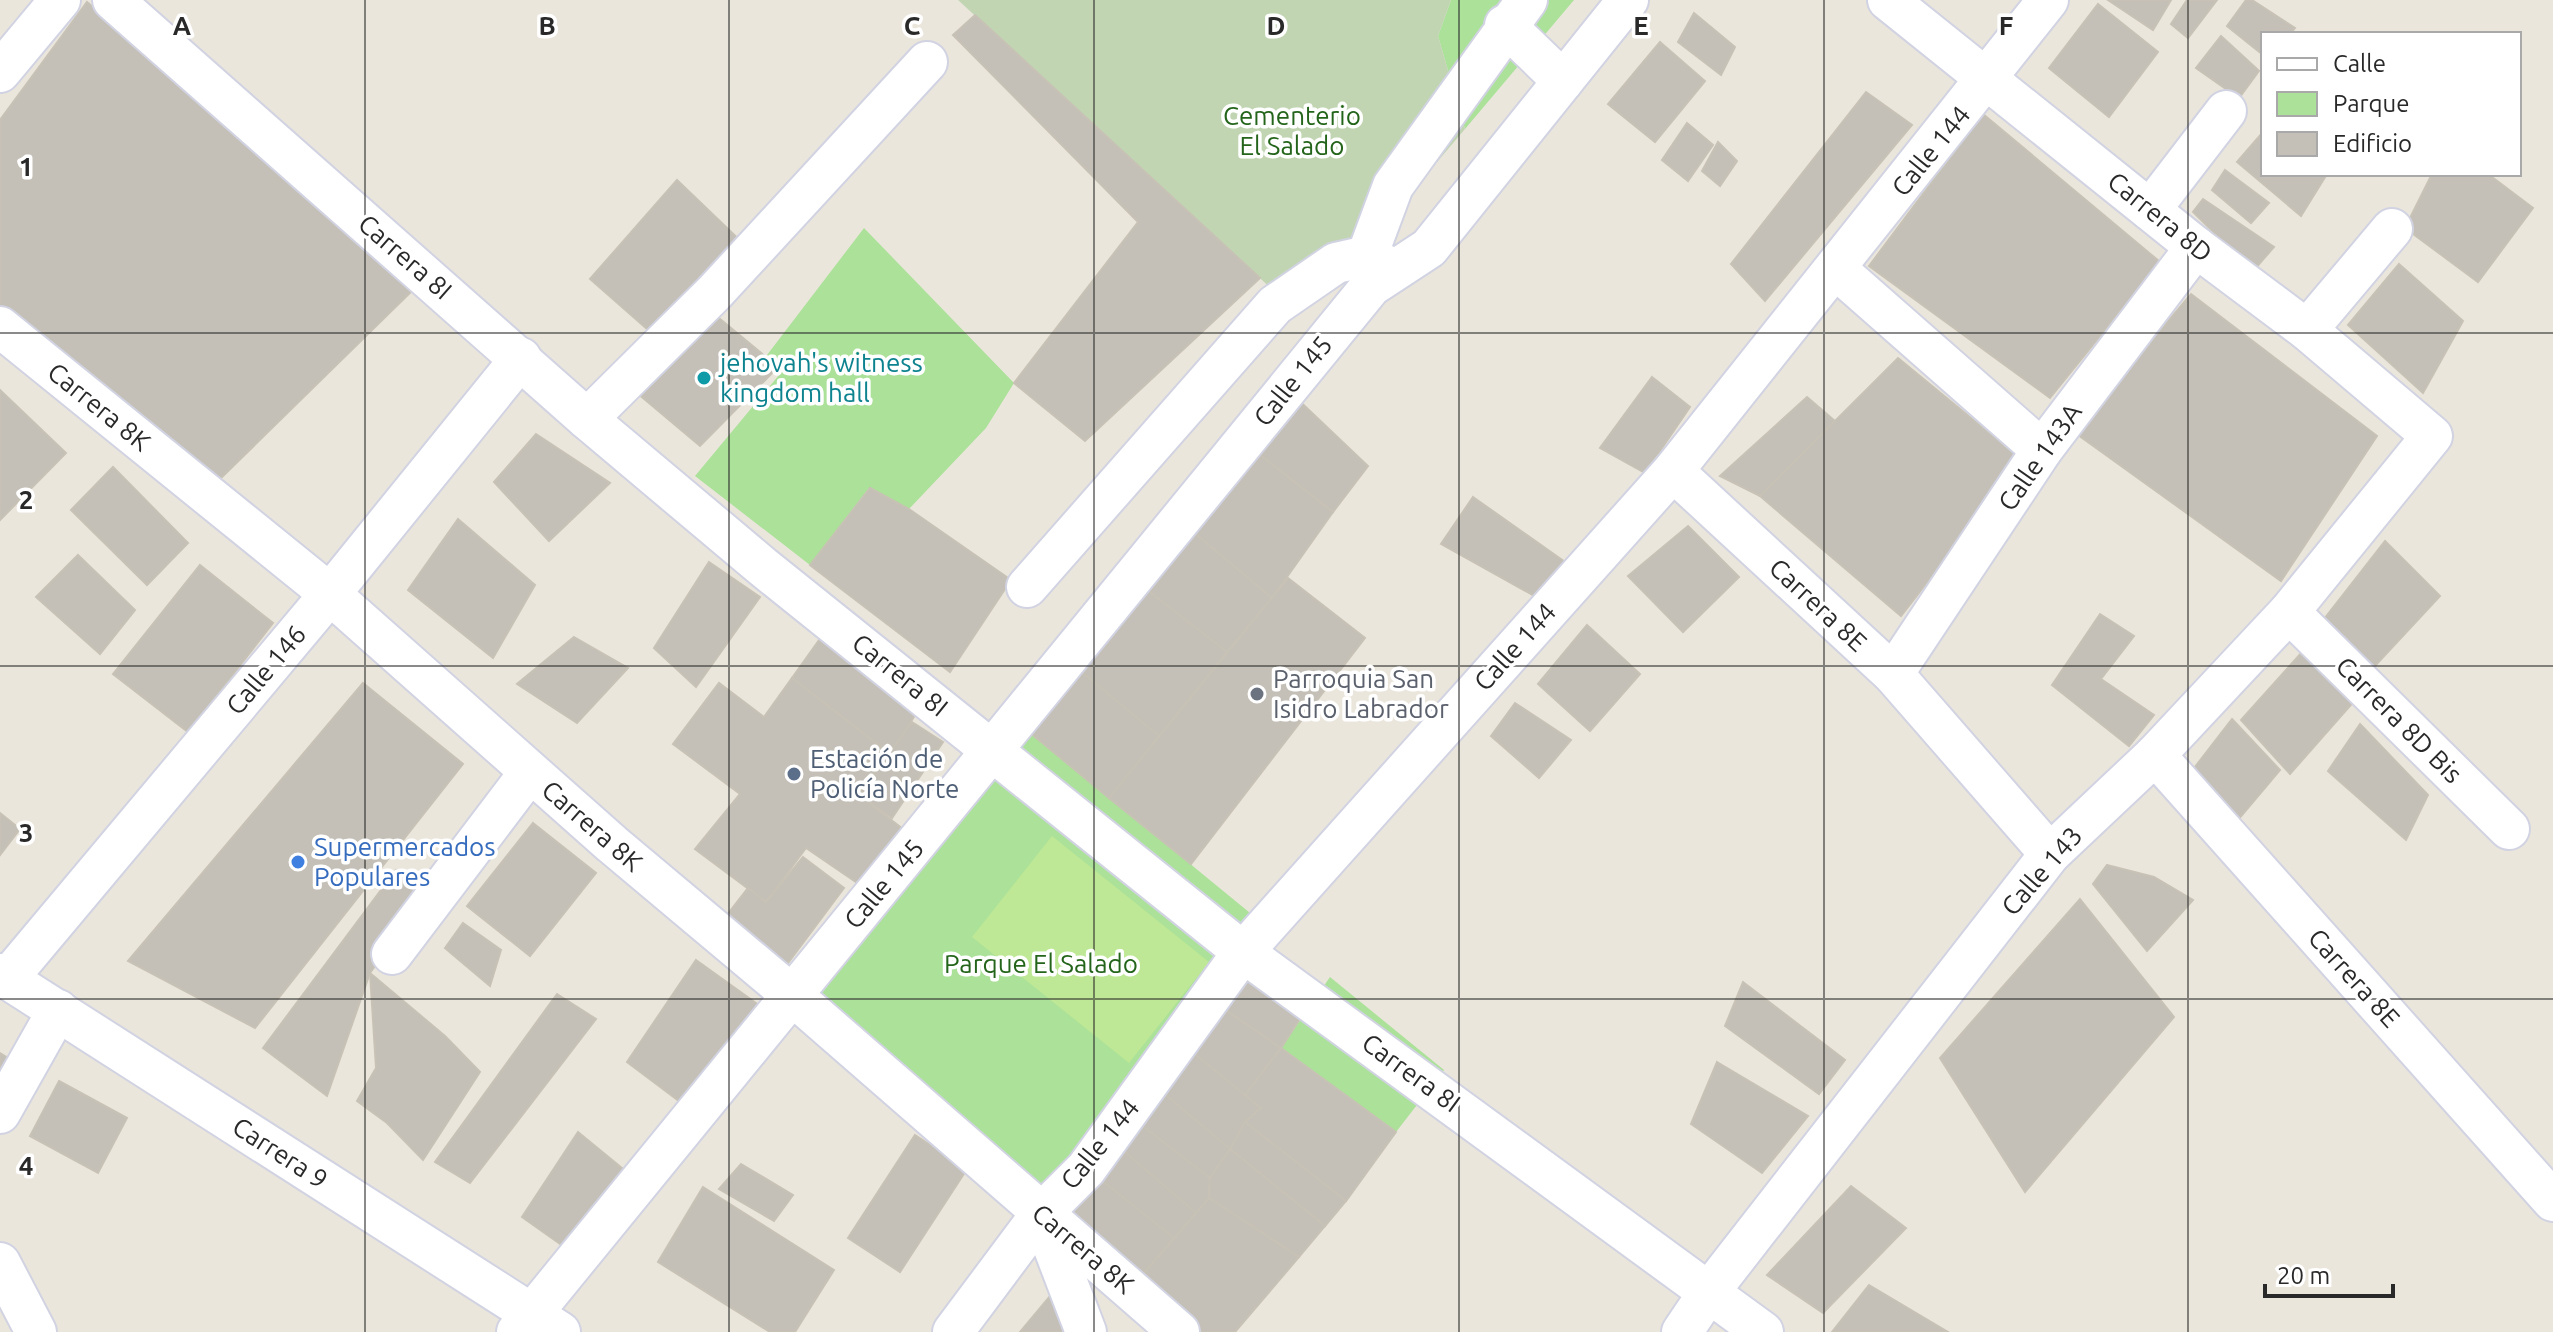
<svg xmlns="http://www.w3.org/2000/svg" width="2553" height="1332" font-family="Ubuntu,sans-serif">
<rect width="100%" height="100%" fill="#ebe6dc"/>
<g fill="#abe199">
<path d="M1451 0H1574L1465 129 1438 36Z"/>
<path d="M864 228 1014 383 986 428 909 509 869 488 810 565 695 476 784 369 767 355Z"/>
<path d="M1022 726 1272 931 1059 1212 807 990Z"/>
<path d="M1330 977 1444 1070 1396 1132 1281 1048Z"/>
</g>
<path fill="#c1d5b3" d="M958 0H1451L1438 36 1465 129 1365 247 1289 305Z"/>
<path fill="#bee895" d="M1052 836 1209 962 1129 1063 972 937Z"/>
<g fill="#c4c0b7" stroke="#c7c2b5" stroke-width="2">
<path d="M2108 0H2171L2153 30Z"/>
<path d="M2187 0H2217L2188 38 2171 24Z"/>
<path d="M2246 0H2252L2295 28 2290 34H2263V55L2227 26Z"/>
<path d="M87 2 421 282 218 481 0 313V120Z"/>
<path d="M2098 4 2158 52 2109 117 2049 68Z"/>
<path d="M1694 13 1735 47 1721 75 1678 42Z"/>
<path d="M975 15 1260 278 1085 441 1014 383 1138 222 953 35Z"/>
<path d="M2221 36 2259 71 2239 98 2196 68Z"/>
<path d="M1660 42 1705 81 1655 142 1608 104Z"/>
<path d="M1866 92 1912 125 1765 301 1731 264Z"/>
<path d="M1983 114 2160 262 2050 398 1869 266Z"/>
<path d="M1687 123 1713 145 1688 181 1662 160Z"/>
<path d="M2263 132V174H2327L2301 216 2237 162Z"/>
<path d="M1718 142 1737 161 1720 186 1702 171Z"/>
<path d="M2225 170 2269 203 2251 223 2212 190Z"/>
<path d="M2432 174H2488L2533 208 2478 282 2405 228Z"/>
<path d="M677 180 750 250 662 342 590 279Z"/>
<path d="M2203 199 2274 247 2253 271 2193 212Z"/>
<path d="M2399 264 2463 321 2423 393 2348 325Z"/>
<path d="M2191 294 2377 436 2281 581 2074 432Z"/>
<path d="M708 309 778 367 700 446 631 388Z"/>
<path d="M1898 358 2022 460 1901 616 1760 496Z"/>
<path d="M1652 377 1690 407 1645 473 1600 448Z"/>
<path d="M0 390 66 453 0 520Z"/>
<path d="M1290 392 1368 466 1333 512 1246 444Z"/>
<path d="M1807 397 1835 421 1760 496 1720 476Z"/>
<path d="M536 434 610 483 549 541 494 482Z"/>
<path d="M1246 444 1333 512 1272 598 1184 524Z"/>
<path d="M113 467 188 543 147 585 71 510Z"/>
<path d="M870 488 909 509 1011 580 950 672 810 565Z"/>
<path d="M1473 497 1565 562 1538 598 1441 544Z"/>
<path d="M458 519 535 585 493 658 408 590Z"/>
<path d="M1184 524 1272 598 1227 652 1137 582Z"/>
<path d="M1688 526 1739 577 1683 632 1628 576Z"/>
<path d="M2385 541 2440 596 2360 682 2314 632Z"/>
<path d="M78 555 135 610 100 654 36 597Z"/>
<path d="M709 562 760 597 696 687 654 648Z"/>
<path d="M200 565 273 623 188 732 113 674Z"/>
<path d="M1288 578 1365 638 1191 864 1109 798Z"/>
<path d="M1137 582 1227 652 1159 736 1072 664Z"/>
<path d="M2100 614 2134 636 2101 679 2154 715 2129 746 2052 685Z"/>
<path d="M1587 625 1640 674 1590 731 1538 684Z"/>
<path d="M822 636 919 709 890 754 792 678Z"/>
<path d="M574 637 628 668 577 723 517 684Z"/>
<path d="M2303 651 2356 699 2290 774 2241 720Z"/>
<path d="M1072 664 1159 736 1109 798 1022 726Z"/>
<path d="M792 678 890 754 859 795 908 833 866 889 806 848 766 902 695 849 740 794 673 744 719 683 764 717Z"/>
<path d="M363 683 463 764 255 1028 128 961Z"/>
<path d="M1515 703 1571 740 1539 778 1491 736Z"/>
<path d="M2232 719 2280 770 2232 827 2188 776Z"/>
<path d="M912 722 943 742 892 818 859 795Z"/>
<path d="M2360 724 2428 795 2406 840 2328 771Z"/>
<path d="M0 813 20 829 0 855Z"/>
<path d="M533 823 596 873 530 956 467 906Z"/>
<path d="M803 857 844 888 782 971 723 920 748 888 766 902Z"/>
<path d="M2107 865 2154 877 2193 900 2147 951 2093 884Z"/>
<path d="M396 870 427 893 370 973 327 1096 263 1048Z"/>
<path d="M2080 899 2174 1017 2025 1192 1940 1058Z"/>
<path d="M463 923 501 950 490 986 445 948Z"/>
<path d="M696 960 760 1006 687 1107 627 1062Z"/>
<path d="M1244 971 1303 1014 1281 1048 1217 1004Z"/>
<path d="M370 973 445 1036 480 1072 423 1160 387 1123 357 1101 376 1068Z"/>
<path d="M1743 982 1845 1060 1819 1094 1725 1026Z"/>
<path d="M557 994 596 1019 470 1183 435 1162Z"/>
<path d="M1217 1004 1281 1048 1245 1095 1185 1046Z"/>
<path d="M1185 1046 1261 1108 1245 1122 1230 1149 1155 1086Z"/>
<path d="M1281 1048 1396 1132 1346 1201 1245 1122 1261 1108 1245 1095Z"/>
<path d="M0 1053 13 1061 0 1083Z"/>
<path d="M1717 1062 1808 1116 1762 1173 1691 1124Z"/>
<path d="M59 1081 127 1118 98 1173 30 1136Z"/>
<path d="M1155 1086 1230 1149 1210 1178 1131 1117Z"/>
<path d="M1131 1117 1210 1178 1209 1198 1196 1213 1112 1141Z"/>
<path d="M1245 1122 1346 1201 1325 1226 1230 1149Z"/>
<path d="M578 1132 623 1169 566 1248 522 1217Z"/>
<path d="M915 1135 967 1169 900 1272 848 1238Z"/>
<path d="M1112 1141 1196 1213 1174 1238 1090 1171Z"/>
<path d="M1230 1149 1325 1226 1299 1257 1209 1198 1210 1178Z"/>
<path d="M741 1164 793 1195 774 1221 719 1189Z"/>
<path d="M1090 1171 1174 1238 1139 1279 1059 1212Z"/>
<path d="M1851 1186 1906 1228 1823 1313 1767 1275Z"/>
<path d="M703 1187 834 1270 795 1332H770L658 1262Z"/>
<path d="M1209 1198 1299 1257 1235 1332H1203L1139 1279Z"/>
<path d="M1869 1285 1948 1332H1832Z"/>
<path d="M1051 1295 1066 1332H1020Z"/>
</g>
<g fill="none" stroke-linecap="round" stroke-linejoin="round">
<defs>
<g id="minor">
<path d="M113 0 587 419 763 567 1243 952 1763 1332"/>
<path d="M1505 25 1563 81"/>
<path d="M0 72 60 0"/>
<path d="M2150 210 2226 111"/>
<path d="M1836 269 2042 450"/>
<path d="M1371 282 1367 256 1393 186 1527 0"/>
<path d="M0 327 330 594 612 844 792 995 1179 1332"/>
<path d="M2307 330 2392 229"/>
<path d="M587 419 714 293 927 62"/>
<path d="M1673 471 1893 674 2050 854"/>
<path d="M1027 587 1275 305 1336 263 1367 256 1395 270"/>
<path d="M2289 612 2509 829"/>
<path d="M1893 674 2042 450 2196 247"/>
<path d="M2155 755 2553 1201"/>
<path d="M392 954 530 772"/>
<path d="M0 974 560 1332"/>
<path d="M8 978 330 594 521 358"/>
<path d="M0 1113 58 1010"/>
<path d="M1042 1217 1086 1332"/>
<path d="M0 1263 36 1332"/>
<path d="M517 1332 1371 286 1429 248 1628 0"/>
<path d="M953 1332 1041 1214 1086 1169 1243 952 1673 471 2048 0"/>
<path d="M1682 1332 1709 1292 2050 854 2155 755 2289 612 2432 436 2307 330 2196 247 1888 0"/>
</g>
</defs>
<use href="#minor" stroke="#d1d3e2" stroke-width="44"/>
<use href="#minor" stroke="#fff" stroke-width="40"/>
</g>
<path fill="none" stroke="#292929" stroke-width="2" stroke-opacity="0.55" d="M365 0V1332M729 0V1332M1094 0V1332M1459 0V1332M1824 0V1332M2188 0V1332M0 333H2553M0 666H2553M0 999H2553"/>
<circle fill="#0f9aa8" stroke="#fff" stroke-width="3" cx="704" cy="378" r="8"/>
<circle fill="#6b7280" stroke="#fff" stroke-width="3" cx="1257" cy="694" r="8"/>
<circle fill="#5c6f8a" stroke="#fff" stroke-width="3" cx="794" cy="774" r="8"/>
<circle fill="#3f7fe0" stroke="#fff" stroke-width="3" cx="298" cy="862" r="8"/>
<g text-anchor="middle" stroke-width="7" stroke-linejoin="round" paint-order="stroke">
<g font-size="26" fill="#24651b" stroke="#fff">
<text x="1292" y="125">Cementerio<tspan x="1292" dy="30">El Salado</tspan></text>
<text x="1041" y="973">Parque El Salado</text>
</g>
<g font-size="26" fill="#292929" stroke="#fff">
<text transform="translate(1931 151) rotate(-51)" y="9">Calle 144</text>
<text transform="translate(2160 217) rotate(39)" y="9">Carrera 8D</text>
<text transform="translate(405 257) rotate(41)" y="9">Carrera 8I</text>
<text transform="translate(1293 381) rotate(-51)" y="9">Calle 145</text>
<text transform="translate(99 407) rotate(39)" y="9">Carrera 8K</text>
<text transform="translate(2040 457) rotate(-55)" y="9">Calle 143A</text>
<text transform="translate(1818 605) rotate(43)" y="9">Carrera 8E</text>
<text transform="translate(1515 647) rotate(-48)" y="9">Calle 144</text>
<text transform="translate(266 670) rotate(-50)" y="9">Calle 146</text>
<text transform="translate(900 675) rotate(39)" y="9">Carrera 8I</text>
<text transform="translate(2399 720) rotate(45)" y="9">Carrera 8D Bis</text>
<text transform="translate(592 826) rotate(41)" y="9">Carrera 8K</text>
<text transform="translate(2042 871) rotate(-49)" y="9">Calle 143</text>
<text transform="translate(884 884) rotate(-50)" y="9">Calle 145</text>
<text transform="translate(2354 978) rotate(48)" y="9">Carrera 8E</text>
<text transform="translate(1411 1073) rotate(36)" y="9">Carrera 8I</text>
<text transform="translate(1100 1144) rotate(-51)" y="9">Calle 144</text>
<text transform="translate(280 1153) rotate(33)" y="9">Carrera 9</text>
<text transform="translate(1083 1249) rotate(40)" y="9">Carrera 8K</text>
</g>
<g font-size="26" fill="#0d838f" stroke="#fff" text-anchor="start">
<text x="720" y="372">jehovah's witness<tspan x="720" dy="30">kingdom hall</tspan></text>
</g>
<g font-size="26" fill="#5b616d" stroke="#fff" text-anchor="start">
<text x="1273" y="688">Parroquia San<tspan x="1273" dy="30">Isidro Labrador</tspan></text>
</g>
<g font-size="26" fill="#4e5e75" stroke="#fff" text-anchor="start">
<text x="810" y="768">Estación de<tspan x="810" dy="30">Policía Norte</tspan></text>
</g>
<g font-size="26" fill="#366cbe" stroke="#fff" text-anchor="start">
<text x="314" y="856">Supermercados<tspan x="314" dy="30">Populares</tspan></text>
</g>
</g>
<g font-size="26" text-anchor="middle" font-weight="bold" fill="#292929" stroke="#fff" stroke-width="7" stroke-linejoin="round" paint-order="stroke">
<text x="182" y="35">A</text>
<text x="547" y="35">B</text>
<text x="912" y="35">C</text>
<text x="1276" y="35">D</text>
<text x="1641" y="35">E</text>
<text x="2006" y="35">F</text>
<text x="26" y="176">1</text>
<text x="26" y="509">2</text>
<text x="26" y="842">3</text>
<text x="26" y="1175">4</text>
</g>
<rect x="2261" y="32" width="260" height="144" fill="#ffffff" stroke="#a9a9a9" stroke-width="2"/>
<rect x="2277" y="58" width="40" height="12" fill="#ffffff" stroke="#a9a9a9" stroke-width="2"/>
<text x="2333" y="72" font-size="24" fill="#292929">Calle</text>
<rect x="2277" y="92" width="40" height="24" fill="#abe199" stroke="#a9a9a9" stroke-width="2"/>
<text x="2333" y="112" font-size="24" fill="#292929">Parque</text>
<rect x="2277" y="132" width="40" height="24" fill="#c4c0b7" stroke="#a9a9a9" stroke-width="2"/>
<text x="2333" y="152" font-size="24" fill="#292929">Edificio</text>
<path d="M2265 1284v12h128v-12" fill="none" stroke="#292929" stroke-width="4"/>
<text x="2277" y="1284" font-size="24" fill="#292929" stroke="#ffffff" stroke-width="6" paint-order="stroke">20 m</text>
</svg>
